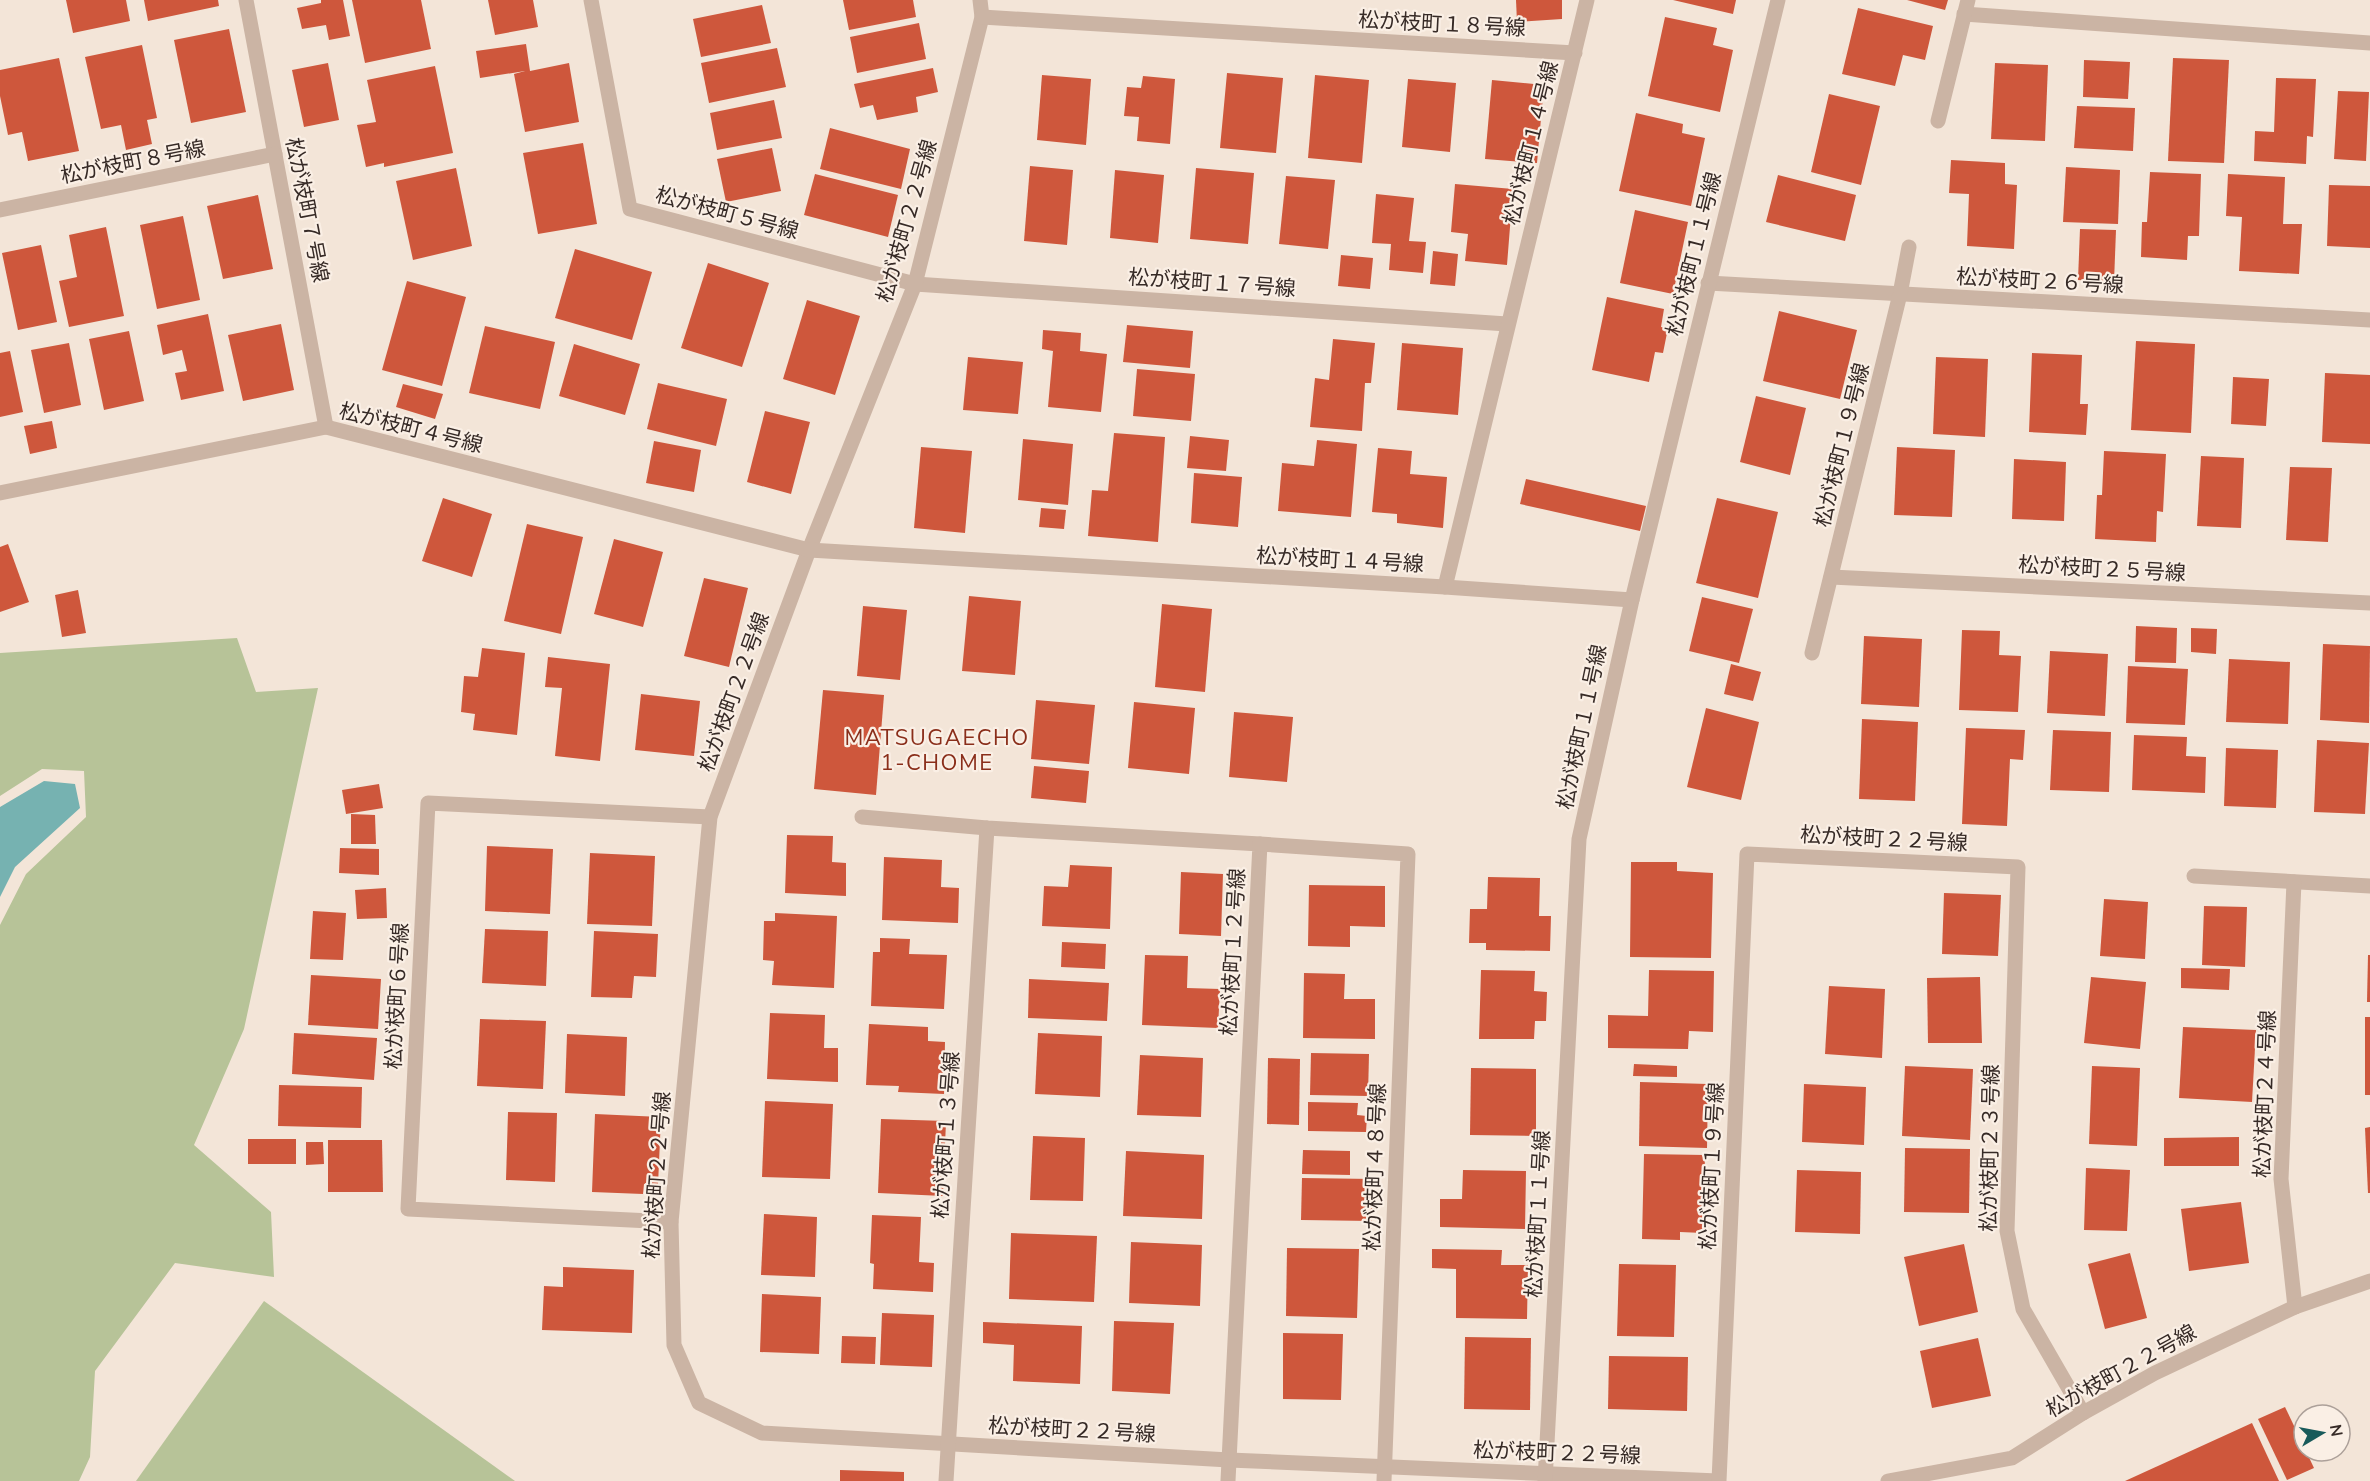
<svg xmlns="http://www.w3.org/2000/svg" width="2370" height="1481" font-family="'Nunito Sans','Noto Sans JP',sans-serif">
<rect width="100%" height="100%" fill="#f3e5d8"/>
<g fill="#b7c398">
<path d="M237 638 256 692 318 688 244 1029 194 1145 271 1212 274 1277 175 1263 95 1371 90 1457 79 1481H0V925L26 874 86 817 84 771 42 769 0 796V653Z"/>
<path d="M264 1301 515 1481H136Z"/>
</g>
<path fill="#76b2b1" d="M44 781 75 784 80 808 15 867 0 897V807Z"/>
<g fill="#ce573c">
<path d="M66 0H126L130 21 73 33Z"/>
<path d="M144 0H218L219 6 148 21Z"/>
<path d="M321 0H343L350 36 329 40 326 25 302 29 297 8 321 3Z"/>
<path d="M352 0H421L431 49 365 63Z"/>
<path d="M488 0H533L538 27 495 35Z"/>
<path d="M843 0H913L916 17 849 30Z"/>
<path d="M1516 0H1562V19L1517 22Z"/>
<path d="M1673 0H1736L1733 14Z"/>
<path d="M1907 0H1948L1945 10Z"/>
<path d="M762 5 771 43 701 57 693 19Z"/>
<path d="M1858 8 1933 26 1925 60 1903 55 1895 86 1842 74Z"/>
<path d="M1665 17 1717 28 1713 45 1733 50 1720 112 1648 96Z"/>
<path d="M919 23 926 59 857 73 850 37Z"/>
<path d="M229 29 246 112 191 123 174 40Z"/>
<path d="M526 44 530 71 569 63 579 122 525 132 514 74 525 71 480 78 476 51Z"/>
<path d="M142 45 157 118 147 120 152 144 126 150 121 125 101 129 85 57Z"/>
<path d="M777 48 786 87 709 103 701 63Z"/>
<path d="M59 58 79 151 28 161 22 132 8 135 0 96V70Z"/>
<path d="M2173 58 2229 60 2224 163 2168 161Z"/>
<path d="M2084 60 2130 62 2128 99 2083 97Z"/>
<path d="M328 63 339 120 304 127 292 70Z"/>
<path d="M1995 63 2048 65 2045 141 1991 139Z"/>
<path d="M435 66 453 153 384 167V163L366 167 357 125 376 122 367 80Z"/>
<path d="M933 68 938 92 916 97 918 112 877 120 873 105 860 108 854 84Z"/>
<path d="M1227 73 1283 78 1276 153 1220 148Z"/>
<path d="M1042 75 1091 79 1086 145 1037 140Z"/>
<path d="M1315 75 1369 80 1362 163 1308 158Z"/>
<path d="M1143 76 1175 79 1170 144 1137 141 1139 117 1124 116 1127 87 1141 88Z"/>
<path d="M2276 78 2316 79 2313 137 2307 136 2306 164 2254 161 2255 131 2274 132Z"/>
<path d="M1408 79 1456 83 1450 152 1402 147Z"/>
<path d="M1492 80 1544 85 1537 163 1485 159Z"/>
<path d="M2338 91 2369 92 2366 161 2334 159Z"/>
<path d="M1829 94 1880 106 1861 185 1811 172Z"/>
<path d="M774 100 782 138 717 150 710 113Z"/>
<path d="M2077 106 2135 108 2133 151 2074 148Z"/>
<path d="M1636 113 1683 124 1682 133 1705 138 1691 206 1619 191Z"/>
<path d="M830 128 910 149 901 189 820 169Z"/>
<path d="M583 143 597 224 538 234 523 153Z"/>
<path d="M772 148 781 191 726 202 717 159Z"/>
<path d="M1951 160 2005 163V184L2017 185 2014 249 1967 246 1969 194 1949 193Z"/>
<path d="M1030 166 1073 170 1067 245 1024 241Z"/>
<path d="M2066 167 2120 170 2118 224 2063 222Z"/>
<path d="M456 168 472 246 413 260 396 181Z"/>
<path d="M1196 168 1254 173 1248 244 1190 239Z"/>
<path d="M1115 170 1164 175 1158 243 1110 238Z"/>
<path d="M2150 172 2201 174 2199 236H2188L2187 260 2141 257 2142 222H2147Z"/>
<path d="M815 174 898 195 888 237 804 215Z"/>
<path d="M2228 174 2285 177 2283 224H2302L2299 274 2239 271 2242 217 2226 216Z"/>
<path d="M1778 175 1856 195 1845 241 1766 222Z"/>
<path d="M1286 176 1335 180 1328 249 1279 244Z"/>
<path d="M1455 184 1513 189 1507 265 1465 261 1468 234 1451 232Z"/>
<path d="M2329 185 2370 186V248L2327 246Z"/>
<path d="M1376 194 1414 198 1409 241 1426 242 1423 273 1389 270 1391 244 1372 243Z"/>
<path d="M258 195 273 269 223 279 207 206Z"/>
<path d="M1635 210 1688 222 1673 294 1620 283Z"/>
<path d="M183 216 200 300 157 309 140 225Z"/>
<path d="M106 227 124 316 69 327 59 281 77 277 69 235Z"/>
<path d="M2080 229 2116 230 2114 282 2078 280Z"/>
<path d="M41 245 57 322 18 330 2 253Z"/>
<path d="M575 249 652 272 632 340 555 318Z"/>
<path d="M1433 251 1458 254 1455 286 1430 284Z"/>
<path d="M1341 255 1373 258 1370 289 1338 286Z"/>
<path d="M708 263 769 283 742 367 681 348Z"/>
<path d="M407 281 466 297 442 386 382 370Z"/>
<path d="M1607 297 1664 309 1661 327 1668 328 1663 353 1655 352 1649 382 1592 370Z"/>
<path d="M807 300 860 316 835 395 783 379Z"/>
<path d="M1779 311 1857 330 1840 399 1763 381Z"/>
<path d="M208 314 224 391 181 400 175 373 187 371 182 350 163 355 157 325Z"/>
<path d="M281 324 294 390 243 401 228 335Z"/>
<path d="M1127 325 1193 331 1190 368 1123 362Z"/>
<path d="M485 326 555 342 540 409 469 393Z"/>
<path d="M1043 330 1081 333 1080 351 1107 354 1101 412 1048 407 1053 351 1042 349Z"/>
<path d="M129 331 144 401 104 410 89 339Z"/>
<path d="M1333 339 1375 343 1371 383H1365L1362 431 1310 427 1315 378 1329 380Z"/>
<path d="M2136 341 2195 344 2191 433 2131 430Z"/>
<path d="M69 343 81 405 44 413 31 350Z"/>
<path d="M1402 343 1463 348 1458 415 1397 410Z"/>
<path d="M574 344 640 364 625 415 559 396Z"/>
<path d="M10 351 23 412 0 417V353Z"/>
<path d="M2032 353 2082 355 2080 404H2088L2086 435 2029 432Z"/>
<path d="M968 357 1023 362 1018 414 963 410Z"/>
<path d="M1936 357 1988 359 1985 437 1933 434Z"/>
<path d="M1137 369 1195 374 1191 421 1133 416Z"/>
<path d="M2325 373 2370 375V444L2322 442Z"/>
<path d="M2233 377 2269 379 2266 426 2231 424Z"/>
<path d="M658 383 727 399 716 446 647 429Z"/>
<path d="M403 384 443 394 435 419 396 407Z"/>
<path d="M1756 396 1806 408 1790 475 1740 462Z"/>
<path d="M765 411 810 422 791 494 747 482Z"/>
<path d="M52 421 57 448 30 454 24 426Z"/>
<path d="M1114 433 1165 437 1158 542 1088 536 1092 490 1108 491Z"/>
<path d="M1190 436 1229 440 1226 471 1187 468Z"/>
<path d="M1023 439 1073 444 1068 505 1018 500Z"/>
<path d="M1317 440 1357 444 1351 517 1278 511 1282 463 1314 466Z"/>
<path d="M654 441 701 450 694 492 646 483Z"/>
<path d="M921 447 972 451 965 533 914 528Z"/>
<path d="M1897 447 1955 450 1952 517 1894 515Z"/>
<path d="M1378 448 1412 451 1410 474 1447 477 1443 528 1397 523V514L1372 512Z"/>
<path d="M2104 451 2166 454 2163 512 2157 511 2156 542 2095 539 2097 495H2102Z"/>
<path d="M2201 456 2244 458 2241 528 2197 526Z"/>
<path d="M2014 459 2066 462 2064 521 2012 519Z"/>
<path d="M2290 467 2332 468 2328 542 2286 540Z"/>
<path d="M1194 473 1242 477 1238 527 1191 523Z"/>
<path d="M1526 479 1646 506 1640 531 1520 504Z"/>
<path d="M443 498 492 514 472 577 422 561Z"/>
<path d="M1717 498 1778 512 1758 598 1696 583Z"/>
<path d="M1041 508 1066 510 1064 529 1039 527Z"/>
<path d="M527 524 583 537 561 634 504 621Z"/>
<path d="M614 539 663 552 643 627 594 614Z"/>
<path d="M8 544 29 602 0 612V547Z"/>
<path d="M704 578 748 588 729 667 684 656Z"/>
<path d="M78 590 86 633 62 637 55 595Z"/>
<path d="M969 596 1021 601 1015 675 962 671Z"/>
<path d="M1702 597 1753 609 1739 663 1689 651Z"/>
<path d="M1162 604 1212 609 1205 692 1155 687Z"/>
<path d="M863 606 907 610 900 680 857 676Z"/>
<path d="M2136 626 2177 628 2176 663 2135 662Z"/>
<path d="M2191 628 2217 629 2216 654 2191 652Z"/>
<path d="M1962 630 2000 631 1999 655 2021 656 2018 712 1959 710Z"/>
<path d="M1864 636 1922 639 1919 707 1861 704Z"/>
<path d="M2323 644 2370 646 2369 723 2320 720Z"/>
<path d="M482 648 525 653 517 735 473 730 475 714 461 712 464 676 478 677Z"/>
<path d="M2050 651 2108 654 2105 716 2047 713Z"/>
<path d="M548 657 610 664 600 761 555 756 562 688 545 687Z"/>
<path d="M2229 659 2290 662 2288 724 2226 722Z"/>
<path d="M1731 664 1761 672 1753 701 1724 694Z"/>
<path d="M2128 666 2188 669 2185 725 2126 723Z"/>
<path d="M823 690 884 695 876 795 814 789Z"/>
<path d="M641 694 700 701 694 756 635 750Z"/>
<path d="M1036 700 1095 705 1089 764 1031 759Z"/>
<path d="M1134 702 1195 708 1189 774 1128 768Z"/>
<path d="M1706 708 1759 722 1741 800 1687 787Z"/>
<path d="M1234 712 1293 717 1287 782 1229 777Z"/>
<path d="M1862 719 1918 722 1915 801 1859 799Z"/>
<path d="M1966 728 2025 730 2023 760 2010 759 2007 826 1962 824Z"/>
<path d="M2053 730 2111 732 2109 792 2050 790Z"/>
<path d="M2134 735 2187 737 2186 756 2206 757 2205 793 2132 790Z"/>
<path d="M2317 740 2369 743 2365 814 2314 812Z"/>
<path d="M2226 748 2278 750 2276 808 2224 806Z"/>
<path d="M1034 766 1089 771 1086 803 1031 798Z"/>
<path d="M379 784 383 808 346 814 342 790Z"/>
<path d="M351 814 375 815 376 844H351Z"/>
<path d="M787 835 833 836 832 862 846 863V896L785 893Z"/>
<path d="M487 846 553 849 550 914 485 911Z"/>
<path d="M340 848 379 849V875L339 873Z"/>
<path d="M590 853 655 856 652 926 587 924Z"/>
<path d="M884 857 942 860 941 887 959 888 958 923 882 920Z"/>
<path d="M1631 862H1677V871L1713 873 1711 958 1630 957Z"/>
<path d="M1070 865 1112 867 1110 929 1042 926 1044 886 1068 887Z"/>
<path d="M1181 872 1223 874 1221 936 1179 934Z"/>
<path d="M1488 877 1540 878 1539 916H1551L1550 951 1486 950V943H1469L1470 909H1487Z"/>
<path d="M1309 885 1385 886V927L1350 926V947L1308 946Z"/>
<path d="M386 888 387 918 357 919 355 890Z"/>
<path d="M1944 893 2001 895 1998 956 1942 954Z"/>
<path d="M2104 899 2148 902 2145 959 2100 956Z"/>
<path d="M2204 906 2247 907 2245 967 2202 965Z"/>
<path d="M313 911 346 913 343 960 310 959Z"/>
<path d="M775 913 837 916 834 988 772 985 774 961 763 960 764 921H775Z"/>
<path d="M485 929 548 931 546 986 482 983Z"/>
<path d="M594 931 658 934 656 977 634 976 632 998 591 997Z"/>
<path d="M880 938 910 939 909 954 947 955 944 1009 871 1006 873 952H880Z"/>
<path d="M1062 942 1106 944 1105 969 1061 967Z"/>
<path d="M1145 955 1188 956 1187 988 1220 989 1218 1028 1142 1025Z"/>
<path d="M2368 955H2370V1002H2367Z"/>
<path d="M2181 968 2230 969 2229 990 2181 988Z"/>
<path d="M1481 970 1535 971 1534 991 1547 992 1546 1021H1535L1534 1039H1479Z"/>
<path d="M1649 970 1714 971 1713 1032 1689 1031 1688 1049 1608 1048V1015L1648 1016Z"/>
<path d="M1304 973 1345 974 1344 999H1375V1039L1303 1038Z"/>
<path d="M311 975 381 979 378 1029 308 1025Z"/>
<path d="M1980 977 1982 1043H1928L1927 978Z"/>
<path d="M2091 977 2146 982 2140 1049 2084 1043Z"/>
<path d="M1029 979 1109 983 1107 1021 1028 1018Z"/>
<path d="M1829 986 1885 989 1882 1058 1825 1054Z"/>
<path d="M770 1013 825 1015 824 1048H838V1082L767 1079Z"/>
<rect x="2365" y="1017" width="5" height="78"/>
<path d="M480 1019 546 1021 543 1089 477 1086Z"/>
<path d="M869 1024 928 1027V1041L945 1042 944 1094 898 1092 899 1086 866 1085Z"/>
<path d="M2183 1027 2256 1030 2252 1102 2179 1098Z"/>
<path d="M294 1033 377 1038 374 1080 292 1074Z"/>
<path d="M1038 1033 1102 1036 1100 1097 1035 1094Z"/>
<path d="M567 1034 627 1037 625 1096 565 1093Z"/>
<path d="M1311 1053 1369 1054 1368 1096 1310 1095Z"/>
<path d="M1140 1055 1203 1058 1201 1117 1137 1115Z"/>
<path d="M1268 1058 1300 1059 1299 1125 1267 1124Z"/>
<path d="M1634 1064 1677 1066V1077L1633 1076Z"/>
<path d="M1905 1066 1973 1069 1970 1140 1902 1136Z"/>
<path d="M2092 1066 2140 1068 2137 1146 2089 1144Z"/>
<path d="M1471 1068 1536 1069V1136L1470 1135Z"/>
<path d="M1640 1082 1708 1084 1707 1148 1639 1146Z"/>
<path d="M1804 1084 1866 1087 1864 1145 1802 1142Z"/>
<path d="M279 1085 362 1087 361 1128 278 1126Z"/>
<path d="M765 1101 833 1104 830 1179 762 1177Z"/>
<path d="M1308 1102 1358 1103 1357 1115 1367 1116 1366 1132 1308 1131Z"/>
<path d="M508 1112 557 1113 555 1182 506 1180Z"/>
<path d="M595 1114 661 1117 658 1185 644 1184 643 1194 592 1192Z"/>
<path d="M881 1119 946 1121 943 1196 878 1193Z"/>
<path d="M2370 1127V1193H2368L2365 1128Z"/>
<path d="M1033 1136 1085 1138 1083 1201 1030 1200Z"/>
<path d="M2239 1137V1166H2164V1138Z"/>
<rect x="248" y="1139" width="48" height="25"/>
<path d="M328 1140H382L383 1192H328Z"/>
<path d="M306 1142H323L324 1164 306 1165Z"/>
<path d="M1905 1148 1970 1149 1969 1213 1904 1212Z"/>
<path d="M1303 1150 1350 1151V1175L1302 1174Z"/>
<path d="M1126 1151 1204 1155 1202 1219 1123 1216Z"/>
<path d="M1644 1154 1705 1155 1703 1233 1680 1232V1240L1642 1239Z"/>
<path d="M2086 1168 2130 1170 2127 1231 2084 1230Z"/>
<path d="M1463 1170 1526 1171 1525 1229 1440 1227V1199H1462Z"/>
<path d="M1797 1170 1861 1172 1860 1234 1795 1232Z"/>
<path d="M1302 1178 1373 1179 1372 1221 1301 1220Z"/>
<path d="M2241 1202 2249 1263 2189 1271 2181 1209Z"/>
<path d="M764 1214 817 1217 815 1277 761 1275Z"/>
<path d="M872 1215 921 1217 919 1262 934 1263 933 1292 873 1289 874 1264 870 1263Z"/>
<path d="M1011 1233 1097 1236 1094 1302 1009 1299Z"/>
<path d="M1131 1242 1202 1245 1200 1306 1129 1303Z"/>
<path d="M1964 1244 1978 1312 1919 1326 1904 1257Z"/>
<path d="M1287 1248 1359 1249 1357 1318 1286 1316Z"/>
<path d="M1432 1249 1502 1250 1501 1265H1528L1527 1319 1456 1318V1269L1432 1268Z"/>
<path d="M2130 1253 2147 1318 2105 1329 2088 1264Z"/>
<path d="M1619 1264 1676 1265 1674 1337 1617 1336Z"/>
<path d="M563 1267 634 1270 632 1333 542 1330 544 1286 563 1287Z"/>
<path d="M762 1294 821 1297 819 1354 760 1352Z"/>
<path d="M882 1313 934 1315 932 1367 880 1365Z"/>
<path d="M1114 1321 1174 1323 1170 1394 1112 1391Z"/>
<path d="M983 1322 1082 1326 1080 1384 1013 1381 1014 1345 983 1343Z"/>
<path d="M1283 1333 1343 1334 1341 1400 1283 1399Z"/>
<path d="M842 1336 876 1337 875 1364 841 1363Z"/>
<path d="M1465 1337 1531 1338 1530 1410 1464 1409Z"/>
<path d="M1978 1338 1991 1396 1932 1408 1920 1351Z"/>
<path d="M1609 1356 1688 1357 1687 1411 1608 1409Z"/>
<path d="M2285 1407 2314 1468 2287 1480 2258 1419Z"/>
<path d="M2252 1423 2279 1481H2125Z"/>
<path d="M840 1470 904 1472V1481H840Z"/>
</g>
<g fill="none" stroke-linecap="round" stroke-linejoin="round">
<g stroke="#cbb4a4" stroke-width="15">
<path d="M246 0 326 427"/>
<path d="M591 0 630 209 915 284 1507 324"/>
<path d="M980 0 982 17 915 284 809 550 710 817 671 1222 674 1345 699 1403 762 1433 1229 1460 1718 1481"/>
<path d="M1964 14 2370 43"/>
<path d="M982 17 1575 53"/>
<path d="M1938 121 1968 0"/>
<path d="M0 210 275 154"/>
<path d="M1708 283 2370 320"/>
<path d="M0 493 326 427 809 550 1445 587 1587 0"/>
<path d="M1831 577 2370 603"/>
<path d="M1445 587 1632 600"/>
<path d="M1812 653 1900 294 1909 247"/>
<path d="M862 817 987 828 1260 844 1228 1481"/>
<path d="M1260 844 1408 854 1384 1481"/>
<path d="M2194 876 2370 886"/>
<path d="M2294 882 2281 1179 2295 1307"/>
<path d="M671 1222 408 1209 428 803 710 817"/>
<path d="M946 1481 987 828"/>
<path d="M1545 1481 1579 839 1632 600 1778 0"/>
<path d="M1719 1481 1747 854 2018 867 2007 1231 2023 1309 2083 1413"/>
<path d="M1888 1481 2012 1458 2083 1413 2155 1373 2295 1307 2370 1281"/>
</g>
</g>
<g text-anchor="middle" stroke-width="4.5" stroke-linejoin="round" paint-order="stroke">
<g font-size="21" fill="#362a26" stroke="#faefe5">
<text transform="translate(1442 24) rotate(3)" y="7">松が枝町１８号線</text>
<text transform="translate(1531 143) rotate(-76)" y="7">松が枝町１４号線</text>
<text transform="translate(133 162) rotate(-11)" y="7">松が枝町８号線</text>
<text transform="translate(307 210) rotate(79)" y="7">松が枝町７号線</text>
<text transform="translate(727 213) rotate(15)" y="7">松が枝町５号線</text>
<text transform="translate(907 221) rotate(-74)" y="7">松が枝町２２号線</text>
<text transform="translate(1694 254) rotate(-76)" y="7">松が枝町１１号線</text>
<text transform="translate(2040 281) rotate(3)" y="7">松が枝町２６号線</text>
<text transform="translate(1212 283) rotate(4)" y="7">松が枝町１７号線</text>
<text transform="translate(411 428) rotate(14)" y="7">松が枝町４号線</text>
<text transform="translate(1842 445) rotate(-76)" y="7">松が枝町１９号線</text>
<text transform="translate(1340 560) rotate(3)" y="7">松が枝町１４号線</text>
<text transform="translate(2102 569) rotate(3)" y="7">松が枝町２５号線</text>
<text transform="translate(734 692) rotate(-70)" y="7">松が枝町２２号線</text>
<text transform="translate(1582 727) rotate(-78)" y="7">松が枝町１１号線</text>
<text transform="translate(1884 839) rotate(3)" y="7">松が枝町２２号線</text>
<text transform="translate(1233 952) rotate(-87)" y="7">松が枝町１２号線</text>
<text transform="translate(397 996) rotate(-87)" y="7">松が枝町６号線</text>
<text transform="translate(2265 1094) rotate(-88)" y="7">松が枝町２４号線</text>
<text transform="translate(946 1135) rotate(-86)" y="7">松が枝町１３号線</text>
<text transform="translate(1990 1148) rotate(-89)" y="7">松が枝町２３号線</text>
<text transform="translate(1712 1166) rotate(-87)" y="7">松が枝町１９号線</text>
<text transform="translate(1375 1167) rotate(-88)" y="7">松が枝町４８号線</text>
<text transform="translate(657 1175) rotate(-86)" y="7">松が枝町２２号線</text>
<text transform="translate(1538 1214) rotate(-87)" y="7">松が枝町１１号線</text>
<text transform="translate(2121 1371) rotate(-29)" y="7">松が枝町２２号線</text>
<text transform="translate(1072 1430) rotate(3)" y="7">松が枝町２２号線</text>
<text transform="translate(1557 1453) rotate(2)" y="7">松が枝町２２号線</text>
</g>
<g font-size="22" letter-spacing="1.5" fill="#8a2e1a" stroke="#faefe5">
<text x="937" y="745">MATSUGAECHO<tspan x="937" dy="25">1-CHOME</tspan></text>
</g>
</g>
<g transform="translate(2322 1433) rotate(80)"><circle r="28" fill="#faefe5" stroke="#aca099" stroke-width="1.5"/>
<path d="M0-4.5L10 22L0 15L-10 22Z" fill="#195a5a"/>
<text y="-9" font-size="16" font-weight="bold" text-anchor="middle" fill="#362a26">N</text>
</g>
</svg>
